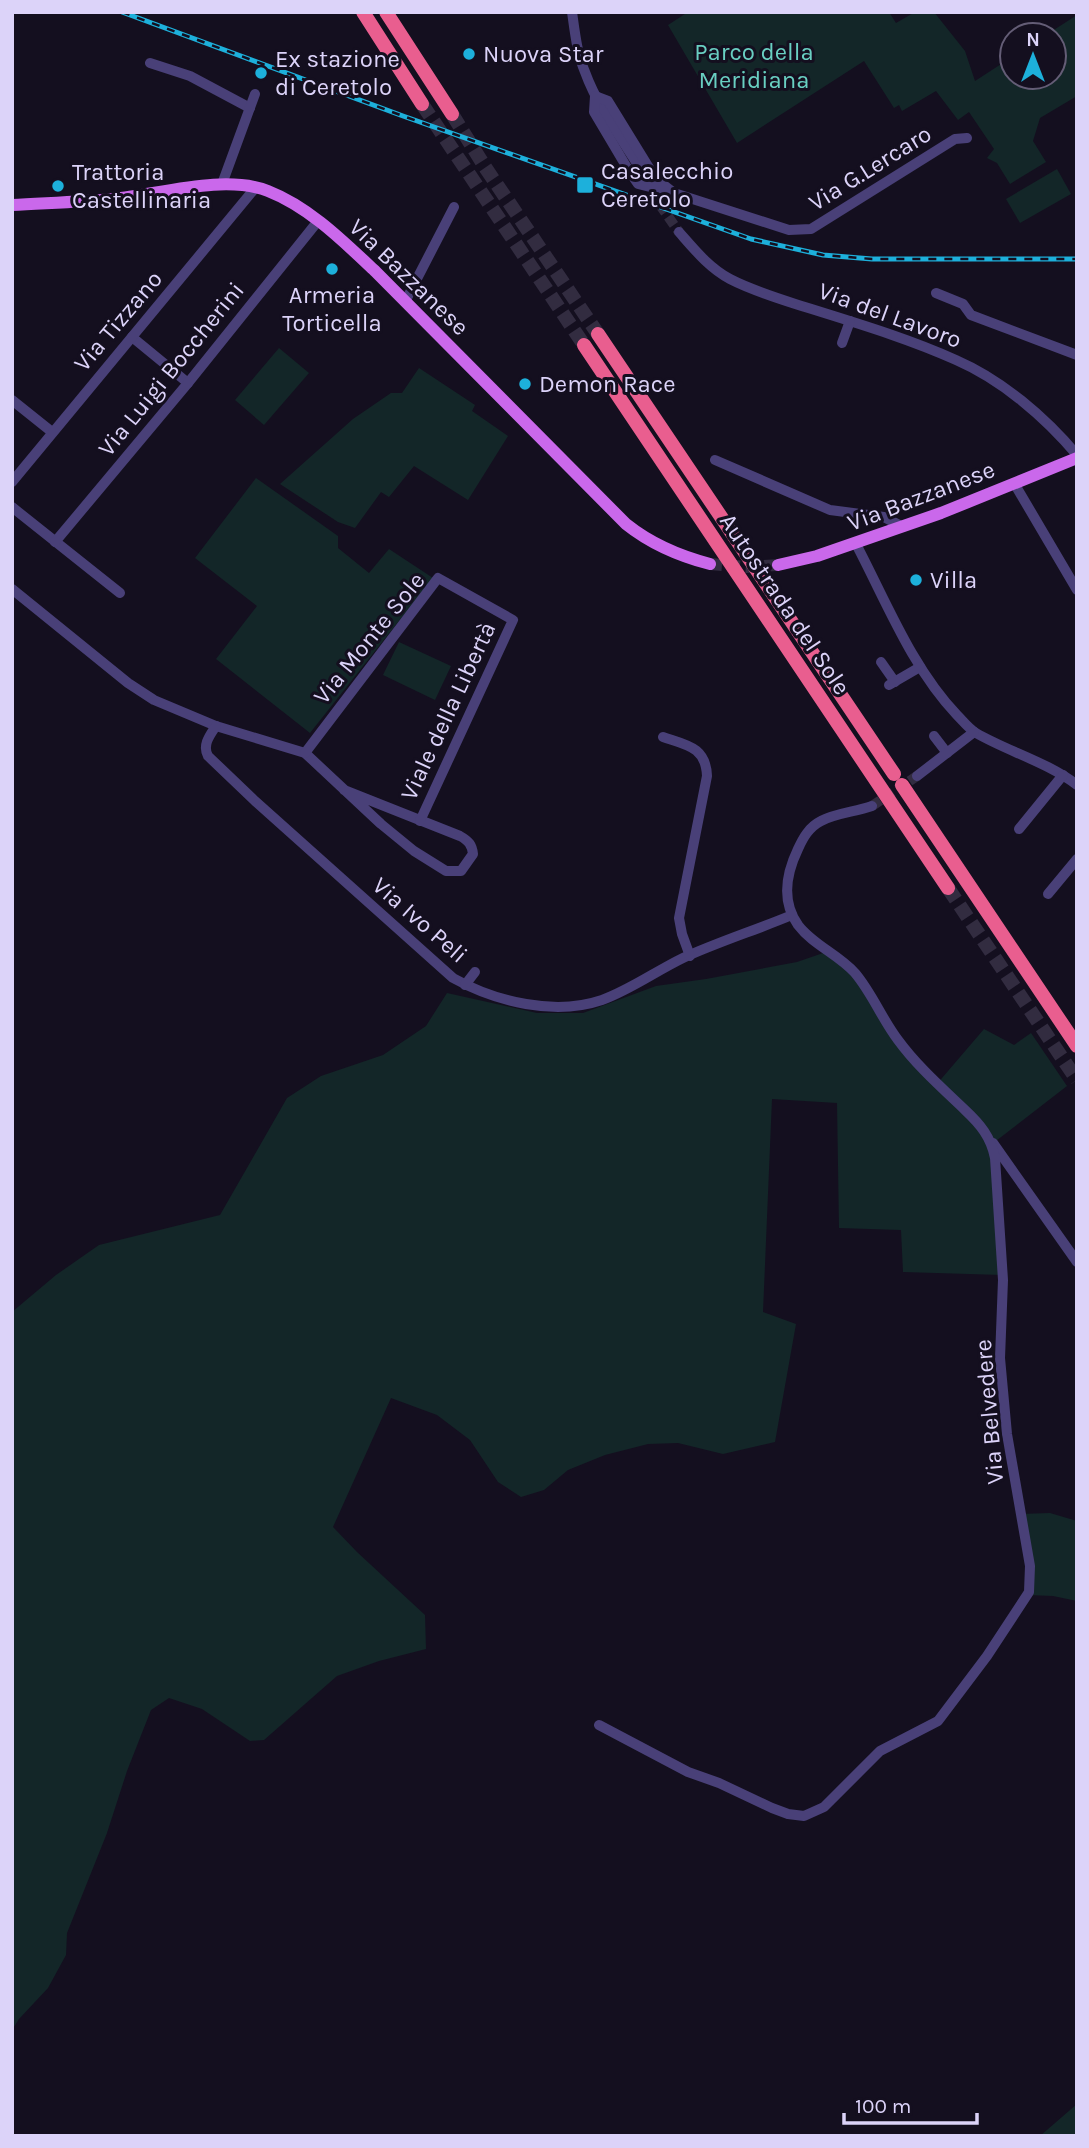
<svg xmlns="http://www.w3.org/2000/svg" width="1089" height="2148" font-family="Karla,sans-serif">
<rect width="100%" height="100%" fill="#140f1f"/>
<g fill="#132628">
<path d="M688 12H889L896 23 915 12H934L965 51 975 81 1012 57V77H1054V35H1046L1077 15V96L1040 118 1033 141 1046 162 1010 184 997 163 987 158 994 149 969 112 958 120 936 91 902 111 899 105 894 108 864 61 737 143 668 25Z"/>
<path d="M1057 169 1071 194 1020 223 1006 199Z"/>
<path d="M279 348 309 373 264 425 235 400Z"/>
<path d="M419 368 475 405 472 411 508 436 468 500 414 466 389 497 381 492 355 528 338 522 280 484 353 419 391 393H402Z"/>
<path d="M256 478 338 536V548L369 573 389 549 433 578 310 733 216 659 257 606 195 558Z"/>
<path d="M399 642 451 666 435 700 383 675Z"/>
<path d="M829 951 854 972 936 1085 984 1029 1014 1045 1031 1033 1067 1086 992 1144 1002 1275 903 1272 901 1230 839 1228 837 1103 772 1099 763 1312 796 1324 775 1442 723 1454 678 1443 648 1444 605 1455 568 1470 544 1490 521 1497 498 1482 470 1440 437 1415 391 1398 333 1527 357 1552 425 1615 426 1649 379 1661 337 1676 264 1740 250 1741 202 1709 169 1698 151 1710 127 1771 107 1833 67 1933 66 1955 48 1988 19 2019 12 2030V1312L56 1275 99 1245 220 1215 287 1098 321 1076 383 1055 426 1026 447 993 537 1013H583L656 986 706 979 797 962Z"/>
<path d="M1050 1513 1077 1521V1601L1053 1596 1028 1595 1020 1514Z"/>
<path d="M1077 2104V2136H1040Z"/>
</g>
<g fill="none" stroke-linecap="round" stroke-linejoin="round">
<g stroke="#322c40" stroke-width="10" stroke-dasharray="10 5" stroke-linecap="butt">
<path d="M638 165 655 198 679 232"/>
<path d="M872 806 917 776"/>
</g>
<path stroke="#322c40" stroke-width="12" stroke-dasharray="12 6" stroke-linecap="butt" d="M710 564 746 567 778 565"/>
<g stroke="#322c40" stroke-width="14" stroke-dasharray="14 7" stroke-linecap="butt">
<path d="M422 104 584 345"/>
<path d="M452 114 485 167 598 334"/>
<path d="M948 888 1077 1080"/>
</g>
<g stroke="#494078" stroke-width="10">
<path d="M572 12C575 33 577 53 585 72 597 105 619 135 638 165"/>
<path d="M150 63 190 76 250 108"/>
<path d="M222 184 255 94"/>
<path d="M674 193 656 179 608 101 595 96 594 112 629 171 638 184 674 193 789 230 811 229 955 139 967 138"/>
<path d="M679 232C694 249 709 268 730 279 753 291 780 299 805 307 856 323 907 338 956 360 1002 380 1045 417 1077 455"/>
<path d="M936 293 963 304 971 315 1077 355"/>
<path d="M406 300 454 207"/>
<path d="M132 337 188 383"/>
<path d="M842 343 850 321"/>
<path d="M12 400 52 432"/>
<path d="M715 460 830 510 884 517 903 527"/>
<path d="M12 482 256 187"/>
<path d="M1014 483 1077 590"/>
<path d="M12 507 120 593"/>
<path d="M55 542 188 383 318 221"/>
<path d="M856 544C886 601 912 668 957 715 963 721 969 729 976 733 1009 752 1047 762 1077 785"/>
<path d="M12 589 128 683 154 700 216 726 305 753 381 824 414 851 446 871H461L473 854C472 845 469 841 460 836L344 790"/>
<path d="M881 662 895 682"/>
<path d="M889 685 920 667"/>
<path d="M216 726C210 735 202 745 208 756L255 801 453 978C496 1002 555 1016 602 1000 630 990 656 971 683 958 718 942 756 930 792 915"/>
<path d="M934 736 947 753"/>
<path d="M663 737C687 745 706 747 707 776L679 918 682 934 690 956"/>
<path d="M305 753 438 578 513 620 420 821"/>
<path d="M917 776 974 732"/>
<path d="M1019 829 1063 775"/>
<path d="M1048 894 1077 859"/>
<path d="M465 985 475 972"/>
<path d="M993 1143 1077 1262"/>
<path d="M599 1725 688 1772 719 1783 772 1808 788 1814 804 1816 824 1807 880 1751 938 1721 987 1656 1029 1592 1030 1566 1007 1434 1000 1358 1003 1280 995 1158C991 1137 980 1124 965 1110 942 1088 917 1066 898 1040 882 1019 872 993 855 973 838 954 813 945 798 925 781 901 786 874 798 849 803 838 809 827 821 821 836 813 855 812 872 806"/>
</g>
<g stroke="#ca68eb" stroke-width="12">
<path d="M12 205C46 203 80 202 114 199 160 194 225 174 268 191 309 207 343 241 375 271L626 524C651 544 679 556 710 564"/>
<path d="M778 565 817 556 941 513 1077 458"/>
</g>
<g stroke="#e95e8f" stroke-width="14">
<path d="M363 12 422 104"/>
<path d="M386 12 452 114"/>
<path d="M598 334 894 774"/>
<path d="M584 345 948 888"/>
<path d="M902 785 1077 1046"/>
</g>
<defs>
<path id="rail" d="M122 12 403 116 751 239 823 255 872 259H1077"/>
</defs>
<use href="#rail" stroke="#1db0db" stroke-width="5"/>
<use href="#rail" stroke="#140f1f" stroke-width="2.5" stroke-dasharray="8" stroke-linecap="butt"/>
</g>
<g fill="#1db0db" stroke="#140f1f" stroke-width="2.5">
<circle cx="469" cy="54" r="7"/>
<circle cx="261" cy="73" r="7"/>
<rect x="576" y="176" width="18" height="18" rx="3.5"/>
<circle cx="58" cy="186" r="7"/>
<circle cx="332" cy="269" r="7"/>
<circle cx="525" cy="384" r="7"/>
<circle cx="916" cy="580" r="7"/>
</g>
<g text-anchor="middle" stroke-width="6" stroke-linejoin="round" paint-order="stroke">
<g font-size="24" fill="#69cfc2" stroke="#140f1f">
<text x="754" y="60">Parco della<tspan x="754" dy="28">Meridiana</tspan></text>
</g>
<g font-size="24" fill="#dcd3f9" stroke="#140f1f" text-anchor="start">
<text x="483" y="62">Nuova Star</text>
<text x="275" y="67">Ex stazione<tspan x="275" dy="28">di Ceretolo</tspan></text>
<text x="601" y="179">Casalecchio<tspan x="601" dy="28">Ceretolo</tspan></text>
<text x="72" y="180">Trattoria<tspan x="72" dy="28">Castellinaria</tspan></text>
<text x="332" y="303" text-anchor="middle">Armeria<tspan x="332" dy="28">Torticella</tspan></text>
<text x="539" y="392">Demon Race</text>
<text x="930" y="588">Villa</text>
</g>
<g font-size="24" fill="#dcd3f9" stroke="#140f1f">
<text transform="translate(870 168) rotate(-32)" y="8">Via G.Lercaro</text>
<text transform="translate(409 277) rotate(44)" y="8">Via Bazzanese</text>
<text transform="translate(890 315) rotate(20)" y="8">Via del Lavoro</text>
<text transform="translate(118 321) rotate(-50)" y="8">Via Tizzano</text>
<text transform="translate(171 369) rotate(-51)" y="8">Via Luigi Boccherini</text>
<text transform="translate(921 496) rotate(-21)" y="8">Via Bazzanese</text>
<text transform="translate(785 604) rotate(56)" y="8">Autostrada del Sole</text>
<text transform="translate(369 638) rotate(-51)" y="8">Via Monte Sole</text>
<text transform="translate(448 711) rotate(-65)" y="8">Viale della Libertà</text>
<text transform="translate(420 920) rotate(41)" y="8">Via Ivo Peli</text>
<text transform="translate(989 1412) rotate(-95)" y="8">Via Belvedere</text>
</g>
</g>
<rect width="1089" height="2148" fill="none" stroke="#dcd3f9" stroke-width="28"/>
<g transform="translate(1033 56)"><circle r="33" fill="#140f1f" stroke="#645d76" stroke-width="2"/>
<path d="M0-5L12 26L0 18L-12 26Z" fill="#1db0db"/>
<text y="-10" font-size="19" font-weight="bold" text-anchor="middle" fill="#dcd3f9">N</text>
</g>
<path d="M844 2113v10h133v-10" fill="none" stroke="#dcd3f9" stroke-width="3.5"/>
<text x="855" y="2113" font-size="21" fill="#dcd3f9" stroke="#140f1f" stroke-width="5" paint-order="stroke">100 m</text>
</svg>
